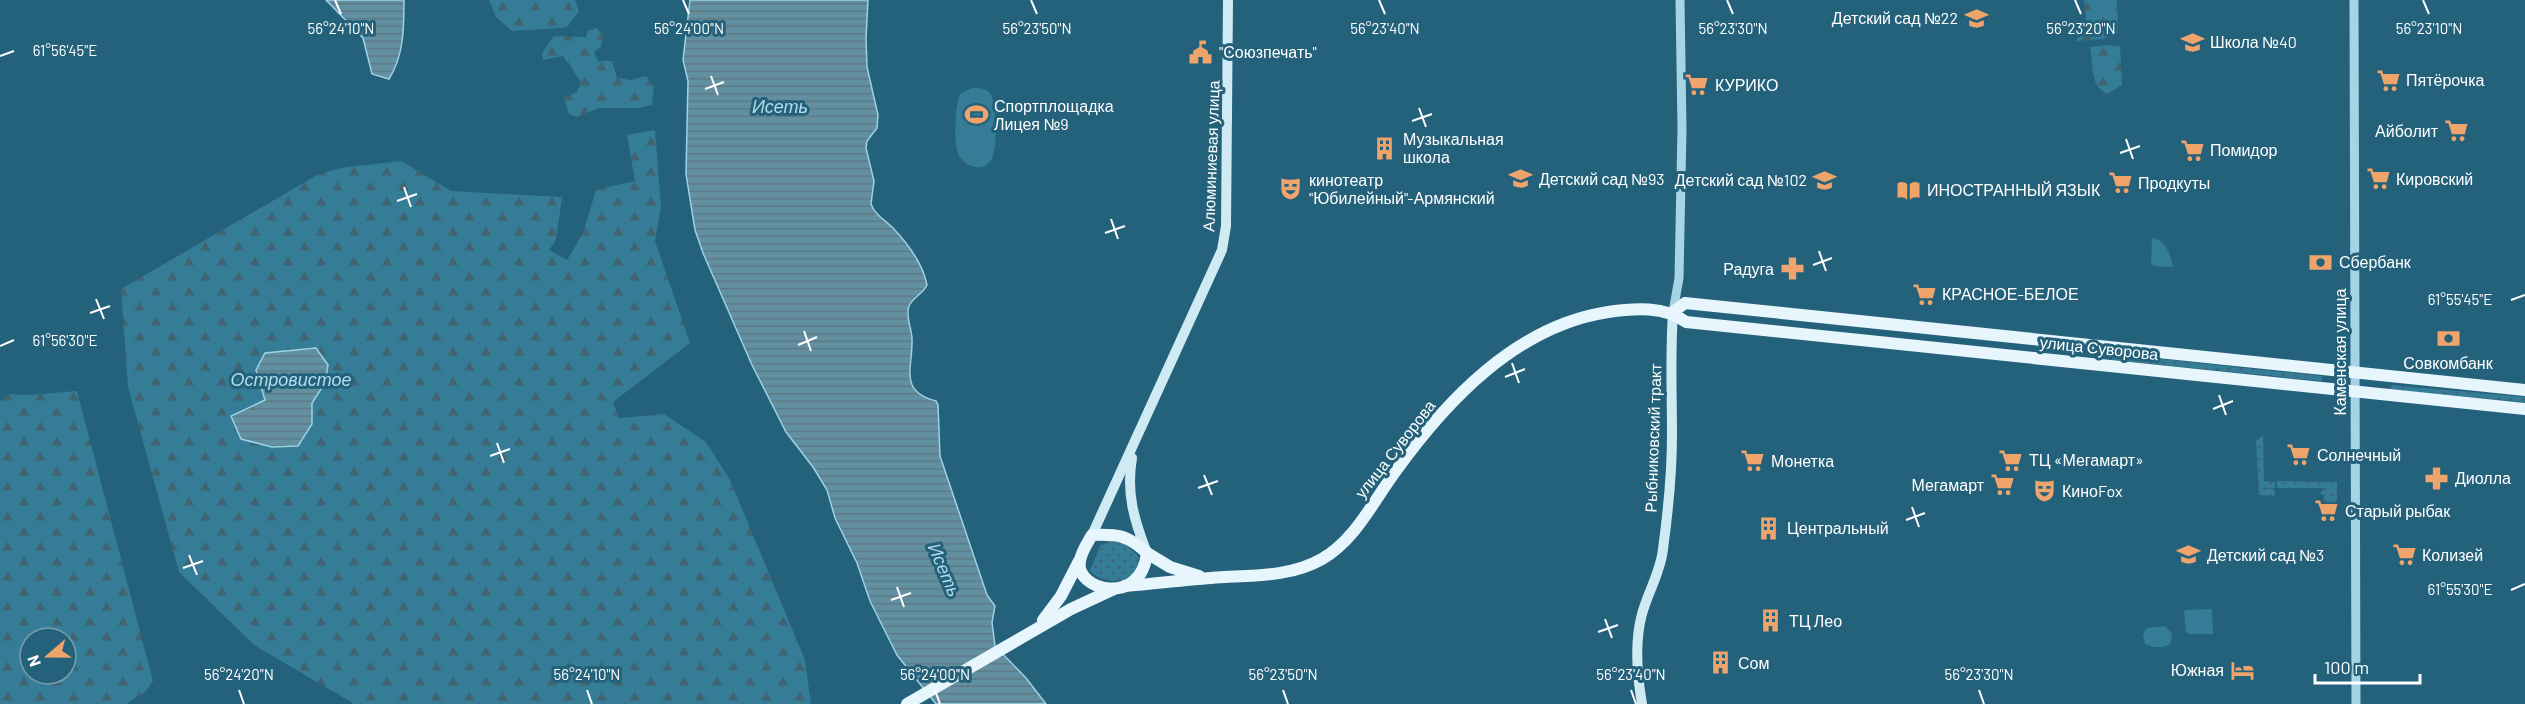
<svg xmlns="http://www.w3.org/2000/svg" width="2525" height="704" font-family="Barlow,sans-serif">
<defs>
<pattern id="grass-dots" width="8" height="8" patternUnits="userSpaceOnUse" patternTransform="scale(1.5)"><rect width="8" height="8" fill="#357c96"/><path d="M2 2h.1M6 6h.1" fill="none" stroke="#406471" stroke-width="1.8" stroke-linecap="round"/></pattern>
<pattern id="forest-firs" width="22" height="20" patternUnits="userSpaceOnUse" patternTransform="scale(1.5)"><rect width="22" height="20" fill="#357c96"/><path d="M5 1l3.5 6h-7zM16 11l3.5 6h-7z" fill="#406471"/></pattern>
<pattern id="water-rules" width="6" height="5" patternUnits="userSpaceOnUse" patternTransform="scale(1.5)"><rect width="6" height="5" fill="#6390a1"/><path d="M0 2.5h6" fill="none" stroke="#5b7883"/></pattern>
</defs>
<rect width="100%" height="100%" fill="#24617a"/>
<g fill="url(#grass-dots)">
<path d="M2112 354 2322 376V381L2112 360Z"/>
<path d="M2390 385 2525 397V402L2389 390Z"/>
<path d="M2263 435 2264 481 2275 482V488L2260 489H2274L2275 496 2259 495 2256 441Z"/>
<path d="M2277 481 2337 482V504L2324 502V495L2320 494 2324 488H2277Z"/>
<path d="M1109 541 1124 543 1138 556C1143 584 1105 587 1090 571L1100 546Z"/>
</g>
<g fill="url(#forest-firs)" fill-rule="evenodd">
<path d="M489 0H575L579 11 568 26 561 28 512 31 496 17Z"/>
<path d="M2084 0H2117L2118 33 2103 39 2076 41 2086 21Z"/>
<path d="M597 28 603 36 601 47 594 52 598 61H612L617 78 631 80 646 76 654 87 652 105 638 108H599L577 117 569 114 564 98 577 92 581 82 563 56 543 60 542 53 554 36 586 37 588 31Z"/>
<path d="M2107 45 2120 46 2122 85 2107 94C2089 85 2094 64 2090 47Z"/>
<path d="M655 130 661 207 655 241 690 343 613 402 619 418 664 414 706 442 730 480 805 660 811 704H354L254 645 179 572 128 387 121 289 317 175 340 168 401 161 451 191 562 197 556 240 549 250 567 260 583 233 596 190 635 181 627 135Z"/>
<path d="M77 391 153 681 145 692 126 704H0V402L8 394 29 395ZM30 638H66V674H30Z"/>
</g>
<g fill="#357c96">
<path d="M972 88C978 88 985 88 989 92 998 100 998 150 991 160 982 175 960 165 957 150 954 137 955 106 960 94Z"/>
<path d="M2152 238C2167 241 2170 254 2173 267L2153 266 2151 262Z"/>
<path d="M2212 609 2213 634H2189L2186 632 2184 610Z"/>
<path d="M2165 626 2172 633 2171 643C2164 649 2153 648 2145 644L2143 635 2147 628Z"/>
</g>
<g fill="url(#water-rules)" stroke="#9bd2e5" stroke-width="1.5">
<path d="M326 0H404C404 28 404 55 389 79L372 74 363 38Z"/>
<path d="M690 0H868L866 38 867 67 878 115 877 128 867 141 866 148 874 181 871 204C875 215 885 220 893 228 908 244 923 263 927 285 923 294 913 297 909 306 905 316 912 329 912 339 913 368 898 391 936 401L938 405 940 456 987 595 995 606 992 622 995 646 1026 678 1046 704H936L897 655 870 601 857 563 835 518 827 490 813 467 786 432 752 365 703 253 695 230 686 174 688 81 683 60Z"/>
<path d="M316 348 328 365 325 383 312 403V424L298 446 272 447 241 439 231 416 265 400 256 370 265 353Z"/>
</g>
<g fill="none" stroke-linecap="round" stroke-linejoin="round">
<g stroke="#a7d4e4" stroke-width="9">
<path d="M2354 0 2356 704"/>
<path d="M1673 312 1679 278 1682 129 1680 0"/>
</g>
<g stroke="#d0eaf4" stroke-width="10">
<path d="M1132 458C1126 493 1134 520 1147 553"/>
<path d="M1092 535 1222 250 1226 226 1228 0"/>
<path d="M1642 704C1637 675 1634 643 1642 614 1648 592 1661 571 1663 549 1668 512 1672 473 1672 435 1672 394 1670 354 1673 312"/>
</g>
<g stroke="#e7f5fc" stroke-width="12">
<path d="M1673 312 1685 303 2525 390"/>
<path d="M1092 535C1118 534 1128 535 1147 553 1141 608 1074 590 1080 561 1081 552 1088 542 1092 535Z"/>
<path d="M1147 553 1170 567 1199 576"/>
<path d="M1125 586C1153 584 1182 580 1211 578 1248 575 1289 578 1322 559 1355 540 1373 502 1395 472 1446 401 1516 326 1608 312 1634 308 1665 306 1686 322L2525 409"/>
<path d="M1043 620 1061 596 1079 561"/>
<path d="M907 704 1071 609 1114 589"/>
</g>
</g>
<path fill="none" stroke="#fff" stroke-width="2" d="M335 0 341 14M683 0 689 14M1031 0 1037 14M1379 0 1385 14M1727 0 1733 14M2075 0 2081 14M2423 0 2429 14M0 56 14 51M711 76 718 95M705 89 724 82M1419 108 1426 127M1412 121 1432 114M2126 139 2133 159M2120 153 2140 146M404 187 411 207M397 201 417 194M1111 219 1118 239M1105 233 1125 226M1819 251 1826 271M1813 265 1832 258M96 299 104 319M2511 300 2525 295M90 313 110 306M804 331 811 351M798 345 817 337M0 346 14 340M1512 363 1519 383M1505 377 1525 369M2219 395 2226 415M2213 409 2233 401M497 443 504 463M490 456 510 449M1204 475 1212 495M1198 488 1218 481M1912 507 1919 527M1906 520 1925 513M189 555 197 575M183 568 203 561M897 587 904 607M2511 590 2525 584M891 600 911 593M1605 619 1612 638M1598 632 1618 625M239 690 244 704M587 690 592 704M935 690 940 704M1283 690 1288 704M1631 690 1636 704M1979 690 1984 704"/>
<defs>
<symbol id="school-bare" viewBox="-9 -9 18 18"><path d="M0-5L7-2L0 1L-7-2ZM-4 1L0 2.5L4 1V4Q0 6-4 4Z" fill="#eea46b" stroke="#24617a" stroke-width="2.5" paint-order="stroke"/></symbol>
<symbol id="civic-bare" viewBox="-9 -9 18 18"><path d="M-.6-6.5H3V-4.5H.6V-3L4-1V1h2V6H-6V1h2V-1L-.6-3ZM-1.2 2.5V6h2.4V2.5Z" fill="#eea46b" stroke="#24617a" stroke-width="2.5" paint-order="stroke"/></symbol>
<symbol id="supermarket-bare" viewBox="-9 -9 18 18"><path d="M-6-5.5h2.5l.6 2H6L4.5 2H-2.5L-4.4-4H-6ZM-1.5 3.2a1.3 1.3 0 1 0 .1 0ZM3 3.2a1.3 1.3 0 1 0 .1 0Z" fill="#eea46b" stroke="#24617a" stroke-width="2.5" paint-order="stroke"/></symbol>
<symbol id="stadium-bare" viewBox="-9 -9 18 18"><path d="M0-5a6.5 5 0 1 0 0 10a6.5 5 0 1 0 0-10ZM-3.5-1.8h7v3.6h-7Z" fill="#eea46b" stroke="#24617a" stroke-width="2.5" paint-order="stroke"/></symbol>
<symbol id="building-bare" viewBox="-9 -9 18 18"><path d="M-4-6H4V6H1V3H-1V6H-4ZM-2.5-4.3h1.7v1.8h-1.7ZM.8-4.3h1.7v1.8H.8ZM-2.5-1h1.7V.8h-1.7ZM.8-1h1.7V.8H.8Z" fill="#eea46b" stroke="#24617a" stroke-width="2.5" paint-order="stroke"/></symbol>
<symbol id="theatre-bare" viewBox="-9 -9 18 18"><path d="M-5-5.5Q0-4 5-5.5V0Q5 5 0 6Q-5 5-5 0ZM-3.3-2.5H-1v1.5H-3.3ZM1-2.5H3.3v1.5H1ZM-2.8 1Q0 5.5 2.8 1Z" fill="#eea46b" stroke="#24617a" stroke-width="2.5" paint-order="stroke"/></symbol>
<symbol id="library-bare" viewBox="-9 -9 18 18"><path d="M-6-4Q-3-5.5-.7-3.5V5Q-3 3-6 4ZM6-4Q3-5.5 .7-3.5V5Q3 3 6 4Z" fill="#eea46b" stroke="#24617a" stroke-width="2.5" paint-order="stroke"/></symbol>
<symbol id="bank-bare" viewBox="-9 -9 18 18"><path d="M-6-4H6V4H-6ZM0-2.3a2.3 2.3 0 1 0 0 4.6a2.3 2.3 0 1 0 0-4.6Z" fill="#eea46b" stroke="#24617a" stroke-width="2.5" paint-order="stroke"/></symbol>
<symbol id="pharmacy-bare" viewBox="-9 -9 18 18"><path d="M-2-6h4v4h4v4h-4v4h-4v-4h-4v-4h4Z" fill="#eea46b" stroke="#24617a" stroke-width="2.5" paint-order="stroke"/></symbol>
<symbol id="hotel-bare" viewBox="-9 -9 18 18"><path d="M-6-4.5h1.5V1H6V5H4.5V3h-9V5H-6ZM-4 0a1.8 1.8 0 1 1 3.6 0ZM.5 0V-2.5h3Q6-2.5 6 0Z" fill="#eea46b" stroke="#24617a" stroke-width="2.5" paint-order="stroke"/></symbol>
</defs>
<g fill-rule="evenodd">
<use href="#school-bare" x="1960" y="2" width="33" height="33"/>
<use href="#school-bare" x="2176" y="26" width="33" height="33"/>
<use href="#civic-bare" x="1184" y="36" width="33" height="33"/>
<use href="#supermarket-bare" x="2372" y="64" width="33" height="33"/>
<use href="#supermarket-bare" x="1680" y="68" width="33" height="33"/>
<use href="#stadium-bare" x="960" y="98" width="33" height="33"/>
<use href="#supermarket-bare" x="2440" y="114" width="33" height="33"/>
<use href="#building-bare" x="1368" y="132" width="33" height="33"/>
<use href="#supermarket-bare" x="2176" y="134" width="33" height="33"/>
<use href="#school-bare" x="1504" y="162" width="33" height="33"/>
<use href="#supermarket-bare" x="2362" y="162" width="33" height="33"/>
<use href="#school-bare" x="1808" y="164" width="33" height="33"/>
<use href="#supermarket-bare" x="2104" y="166" width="33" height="33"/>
<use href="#theatre-bare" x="1274" y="172" width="33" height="33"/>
<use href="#library-bare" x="1892" y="174" width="33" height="33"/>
<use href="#bank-bare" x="2304" y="246" width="33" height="33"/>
<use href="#pharmacy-bare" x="1776" y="252" width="33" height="33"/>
<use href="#supermarket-bare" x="1908" y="278" width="33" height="33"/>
<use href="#bank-bare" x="2432" y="322" width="33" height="33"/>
<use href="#supermarket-bare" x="2282" y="438" width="33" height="33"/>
<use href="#supermarket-bare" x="1994" y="444" width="33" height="33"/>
<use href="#supermarket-bare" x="1736" y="444" width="33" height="33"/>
<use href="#pharmacy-bare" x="2420" y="462" width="33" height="33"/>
<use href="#supermarket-bare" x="1986" y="468" width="33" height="33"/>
<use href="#theatre-bare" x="2028" y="474" width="33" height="33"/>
<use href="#supermarket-bare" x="2310" y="494" width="33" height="33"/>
<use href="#building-bare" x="1752" y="512" width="33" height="33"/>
<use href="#school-bare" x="2172" y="538" width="33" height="33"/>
<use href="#supermarket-bare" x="2388" y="538" width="33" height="33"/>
<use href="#building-bare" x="1754" y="604" width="33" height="33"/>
<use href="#building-bare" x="1704" y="646" width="33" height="33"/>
<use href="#hotel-bare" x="2226" y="654" width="33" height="33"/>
</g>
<g text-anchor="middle" stroke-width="6" stroke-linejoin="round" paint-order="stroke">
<g font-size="16" fill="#fff" stroke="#24617a" text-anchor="start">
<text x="1958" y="24" text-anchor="end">Детский сад №22</text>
<text x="2210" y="48">Школа №40</text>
<text x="1219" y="58">"Союзпечать"</text>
<text x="2406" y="86">Пятёрочка</text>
<text x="1715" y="91">КУРИКО</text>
<text x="994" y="112">Спортплощадка<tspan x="994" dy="18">Лицея №9</tspan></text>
<text x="2438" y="137" text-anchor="end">Айболит</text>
<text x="1403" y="145">Музыкальная<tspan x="1403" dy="18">школа</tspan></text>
<text x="2210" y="156">Помидор</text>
<text x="1539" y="185">Детский сад №93</text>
<text x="2396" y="185">Кировский</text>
<text x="1309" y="186">кинотеатр<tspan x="1309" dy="18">"Юбилейный"-Армянский</tspan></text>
<text x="1807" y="186" text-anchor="end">Детский сад №102</text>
<text x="2138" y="189">Продкуты</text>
<text x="1927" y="196">ИНОСТРАННЫЙ ЯЗЫК</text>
<text x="2339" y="268">Сбербанк</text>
<text x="1774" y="275" text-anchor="end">Радуга</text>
<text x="1942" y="300">КРАСНОЕ-БЕЛОЕ</text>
<text x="2448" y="369" text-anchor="middle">Совкомбанк</text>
<text x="2317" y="461">Солнечный</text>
<text x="2029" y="466">ТЦ «Мегамарт»</text>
<text x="1771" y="467">Монетка</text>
<text x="2455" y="484">Диолла</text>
<text x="1984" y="491" text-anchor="end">Мегамарт</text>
<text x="2062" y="497">КиноFox</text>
<text x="2345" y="517">Старый рыбак</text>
<text x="1787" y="534">Центральный</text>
<text x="2207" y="561">Детский сад №3</text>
<text x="2422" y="561">Колизей</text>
<text x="1789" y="627">ТЦ Лео</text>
<text x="1738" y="669">Сом</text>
<text x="2224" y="676" text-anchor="end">Южная</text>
</g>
<g font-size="16" fill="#fff" stroke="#24617a">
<text transform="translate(1211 156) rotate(-88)" y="6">Алюминиевая улица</text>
<text transform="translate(2099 348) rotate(6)" y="6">улица Суворова</text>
<text transform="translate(2340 352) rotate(-90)" y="6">Каменская улица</text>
<text transform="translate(1653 438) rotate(-88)" y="6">Рыбниковский тракт</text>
<text transform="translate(1395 449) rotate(-52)" y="6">улица Суворова</text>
</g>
<g font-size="18" font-style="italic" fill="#b2ddec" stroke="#24617a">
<text x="780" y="113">Исеть</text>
<text x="291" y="386">Островистое</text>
<text transform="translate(944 570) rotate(67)" y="6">Исеть</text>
</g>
</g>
<g font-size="15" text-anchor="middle" fill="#fff" stroke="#24617a" stroke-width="6" stroke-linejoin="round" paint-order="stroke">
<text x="2429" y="34">56°23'10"N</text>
<text x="341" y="34">56°24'10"N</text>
<text x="689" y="34">56°24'00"N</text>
<text x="1037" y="34">56°23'50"N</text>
<text x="1385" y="34">56°23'40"N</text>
<text x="1733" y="34">56°23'30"N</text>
<text x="2081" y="34">56°23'20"N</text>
<text x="65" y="56">61°56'45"E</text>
<text x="2460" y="305">61°55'45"E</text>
<text x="65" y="346">61°56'30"E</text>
<text x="2460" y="595">61°55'30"E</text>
<text x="239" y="680">56°24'20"N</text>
<text x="587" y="680">56°24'10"N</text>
<text x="935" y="680">56°24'00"N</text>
<text x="1283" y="680">56°23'50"N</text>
<text x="1631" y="680">56°23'40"N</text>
<text x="1979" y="680">56°23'30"N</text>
</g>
<g transform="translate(48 656) rotate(250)"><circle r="28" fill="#24617a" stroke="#7ca0af" stroke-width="1.5"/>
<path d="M0-4.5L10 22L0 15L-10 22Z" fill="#eea46b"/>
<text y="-9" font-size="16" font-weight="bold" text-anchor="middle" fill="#ffffff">N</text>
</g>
<path d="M2315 674v9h105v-9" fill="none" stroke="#ffffff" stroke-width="3"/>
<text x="2324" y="674" font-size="18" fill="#ffffff" stroke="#24617a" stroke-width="4.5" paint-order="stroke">100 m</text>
</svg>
